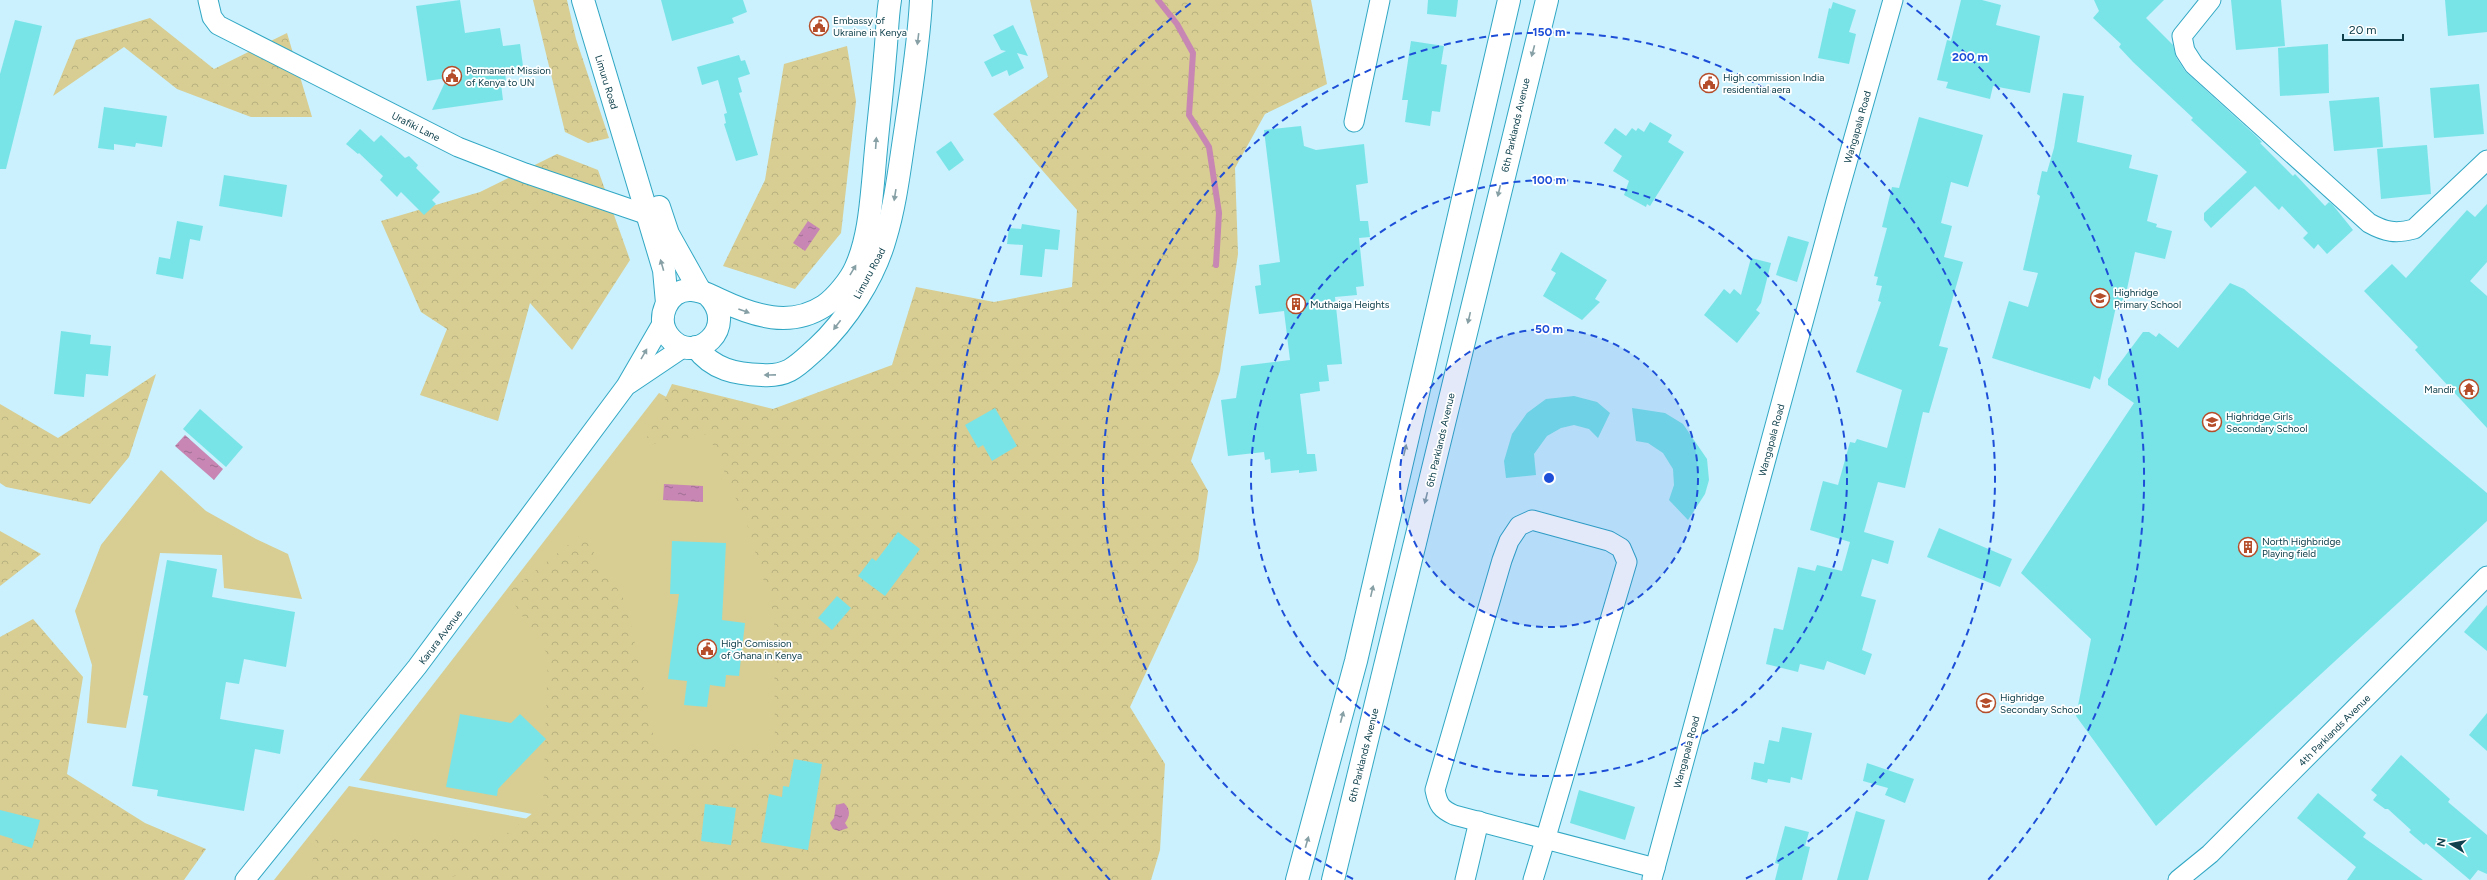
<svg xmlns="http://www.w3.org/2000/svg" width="2487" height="880" font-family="Figtree,sans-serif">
<defs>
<pattern id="forest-crowns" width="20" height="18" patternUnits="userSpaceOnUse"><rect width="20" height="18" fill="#d8cd92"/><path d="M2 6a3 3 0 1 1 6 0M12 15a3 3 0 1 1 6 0" fill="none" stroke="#b8b180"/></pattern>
<pattern id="water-ripples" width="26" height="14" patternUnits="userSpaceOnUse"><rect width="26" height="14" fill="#c786b3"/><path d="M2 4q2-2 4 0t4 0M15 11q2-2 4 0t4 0" fill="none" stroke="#a06f94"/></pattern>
</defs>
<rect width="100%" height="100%" fill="#caf1fd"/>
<g fill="#d8cd92">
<path d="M659 393 904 527 827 872 359 780Z"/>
<path d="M161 470 206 511 256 539 288 554 302 599 224 588 222 555 160 553 126 728 87 723 92 665 75 611 101 545Z"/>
<path d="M349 786 828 874V880H274Z"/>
</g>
<g fill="url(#forest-crowns)">
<path d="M533 0H567L576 39 609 138 588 143 565 132Z"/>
<path d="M1030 0H1311L1327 84 1265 114 1235 168 1238 254 1220 371 1191 461 1208 491 1198 560 1130 707 1165 764 1160 850 1151 880H462L459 875 439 880H310L316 837 500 839 543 805 548 655 507 593 582 534 627 604 655 744 775 751 774 615 747 524 708 434 643 446 672 384 773 409 892 365 916 287 994 302 1072 287 1077 210 993 114 1048 77Z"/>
<path d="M150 18 214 69 287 33 312 117H251L177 89 124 47 53 96 76 40Z"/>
<path d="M847 46 856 101 841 233 795 289 723 266 765 180 784 64Z"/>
<path d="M557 154 598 170 630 260 572 350 530 303 498 421 420 395 447 329 421 312 381 221 480 192Z"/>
<path d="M156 374 129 457 90 504 6 487 0 483V404L58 438Z"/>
<path d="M0 531 41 554 0 586Z"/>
<path d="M33 619 83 677 67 774 145 823 206 849 184 880H0V637Z"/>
</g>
<g fill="url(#water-ripples)">
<path d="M808 221 820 229 805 251 793 243Z"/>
<path d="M185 435 223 469 214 480 175 446Z"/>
<path d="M664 484 703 486V502L663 500Z"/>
<path d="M844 803C851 810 850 816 845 823L848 828 839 831 833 829 830 823 834 818 836 805Z"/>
</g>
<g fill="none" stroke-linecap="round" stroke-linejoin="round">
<path stroke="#c786b3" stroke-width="6" d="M1158 0 1177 24 1193 53 1189 115 1209 147 1219 213 1216 265"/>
</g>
<g fill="#79e4e8">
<path d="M460 0 465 33 500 28 503 46 520 44 523 66 505 69 506 83 501 84 503 100 432 110 447 78 427 81 416 6Z"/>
<path d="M661 0H743L747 12 732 18 734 23 672 41Z"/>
<path d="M1428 0H1458L1456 17 1427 14Z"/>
<path d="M1961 0H1982L2001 5 1996 25 2040 36 2030 93 1993 86 1990 99 1946 88 1948 82 1937 80 1947 40 1951 41Z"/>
<path d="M2094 0H2164L2146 18 2173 45 2176 57 2185 71 2255 135 2262 142 2260 143 2293 176 2295 174 2325 206 2329 202 2332 204 2353 230 2327 254 2318 244 2314 249 2303 238 2308 233 2282 206 2279 210 2255 186 2211 228 2204 220V213L2247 172 2191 120 2193 118 2133 62 2119 47 2121 44 2093 18 2099 11Z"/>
<path d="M2231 0H2281L2285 46 2236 50Z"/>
<path d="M2445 0H2487V32L2448 36Z"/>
<path d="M1833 2 1856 10 1849 32 1856 34 1849 64 1818 58 1829 8 1831 9Z"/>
<path d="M15 20 42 26 6 169H0V74Z"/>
<path d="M1013 25 1028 56 1017 53 1024 68 1009 76 1007 70 992 77 984 62 1006 51 1001 50 993 35Z"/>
<path d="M1411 41 1444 46 1441 64 1447 65 1440 112 1432 111 1430 126 1405 122 1408 100H1402Z"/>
<path d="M2328 44 2329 93 2280 96 2278 48Z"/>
<path d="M739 55 741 61 745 60 750 74 738 78 742 92 739 93 758 155 736 161 724 124 726 123 724 114 727 113 718 80 702 85 697 67Z"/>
<path d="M2479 84 2484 134 2434 138 2430 88Z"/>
<path d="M2063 93 2084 96 2077 142 2132 155 2129 168 2158 175 2147 221 2157 224 2156 227 2172 231 2165 259 2135 252 2124 303 2117 302 2100 380 2094 376 2090 389 1992 358 2009 301 2028 307 2038 273 2023 270 2040 196 2037 194 2042 171 2047 172 2054 148Z"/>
<path d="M2379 97 2383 147 2334 151 2329 101Z"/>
<path d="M104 107 167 116 162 147 136 143 135 147 114 144V150L98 148Z"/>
<path d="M1919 117 1983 135 1968 187 1951 182 1941 223 1952 226 1944 257 1963 262 1939 346 1948 348 1929 413 1923 412 1905 488 1878 482 1864 532 1894 541 1888 564 1872 559 1861 596 1876 600 1862 650 1872 654 1865 675 1827 661 1824 670 1800 664 1798 672 1766 664 1774 628 1783 630 1798 567 1815 571 1817 565 1842 571 1850 542 1810 530 1823 481 1838 485 1850 442 1855 443 1857 439 1887 448 1902 390 1856 372 1881 302 1878 301 1882 286 1876 285 1878 277 1874 276 1887 228 1882 227 1892 187 1899 188Z"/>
<path d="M1650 122 1672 135 1668 142 1684 152 1650 206 1647 204 1646 207 1624 195 1629 181 1613 171 1622 156 1604 143 1615 128 1626 136 1632 128 1636 131 1638 128 1644 132Z"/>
<path d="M1301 126 1304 146 1316 150 1364 144 1368 183 1356 185 1360 221H1368L1370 237 1359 238 1364 286 1356 287 1357 295 1335 297 1342 364 1327 365 1329 381 1319 382 1320 391 1300 394 1307 454H1315L1317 471 1299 473V470L1271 473 1270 459 1265 460 1264 452 1228 456 1221 400 1236 398 1241 366 1290 360 1284 311 1259 314 1255 286 1261 285 1259 265 1280 262 1264 130Z"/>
<path d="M360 129 374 142 381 135 405 158 409 156 418 165 416 168 440 192 432 200 436 204 424 215 401 192 397 197 380 180 383 176 359 153 358 154 346 144Z"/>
<path d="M951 141 964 160 949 171 936 152Z"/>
<path d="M2427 145 2431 194 2381 199 2377 149Z"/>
<path d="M224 175 287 185 282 217 219 206Z"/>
<path d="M2487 204V262L2470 281 2487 296V428L2415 350 2418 347 2364 291 2392 264 2406 278 2467 210 2475 217Z"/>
<path d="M177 221 203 226 200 241 190 239 183 279 156 274 159 257 170 259Z"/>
<path d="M1022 224 1060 230 1058 250 1045 249 1042 277 1020 275 1023 245 1007 244 1009 228 1021 229Z"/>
<path d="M1788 236 1809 242 1797 282 1776 275Z"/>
<path d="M1561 252 1607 280 1595 299 1600 302 1582 320 1543 296 1556 273 1551 270Z"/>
<path d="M1751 258 1771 263 1761 303 1756 310 1760 313 1737 343 1704 315 1724 289 1730 294 1734 289 1741 295Z"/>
<path d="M2230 283 2244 289 2487 493V521L2156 826 2076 716 2091 639 2021 573 2134 403 2108 385V379L2143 332H2149L2156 337 2159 333 2178 348Z"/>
<path d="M61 331 91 335 90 344 111 346 108 376 86 374 84 397 54 394Z"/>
<path d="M1574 396 1597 402 1610 413 1598 438 1589 429 1574 425 1561 428 1547 436 1534 454 1536 475 1506 478 1504 461 1512 434 1527 413 1546 399Z"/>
<path d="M995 408 1017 446 992 461 983 445 978 448 965 425Z"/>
<path d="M1632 408 1665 413 1683 424 1707 459 1709 480 1705 494 1688 520 1669 500 1674 485 1673 469 1663 453 1648 443 1636 441Z"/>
<path d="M200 409 243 447 226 467 183 429Z"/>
<path d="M1939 528 2012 559 2000 587 1927 557Z"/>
<path d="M898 532 920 549 885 596 858 576 872 558 876 561Z"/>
<path d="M672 541 726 543 722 620 745 623 739 676 726 675 725 687 710 685 707 707 684 705 687 681 668 679 679 594H670Z"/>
<path d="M167 560 217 569 212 597 295 612 286 667 244 659 239 684 226 682 220 719 284 730 280 754 255 749 244 811 157 796 158 790 132 786 148 696 143 695Z"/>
<path d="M837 596 851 608 832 630 818 618Z"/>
<path d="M2487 605V651L2464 632Z"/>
<path d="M2487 713V751L2469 735Z"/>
<path d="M460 714 511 723 520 714 546 739 498 789 497 796 446 787Z"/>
<path d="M1782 727 1812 733 1802 780 1791 777 1790 783 1768 779 1767 783 1751 779 1754 762 1764 764 1769 740 1779 742Z"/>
<path d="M2401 755 2450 799 2448 802 2487 835V874L2478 870 2470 880 2426 843 2424 845 2409 832 2411 830 2388 809H2385L2373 800 2377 795 2371 790Z"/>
<path d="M794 759 822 764 808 850 761 842 769 794 782 797 783 786 789 787Z"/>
<path d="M1867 763 1914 779 1905 803 1885 795 1888 788 1863 781Z"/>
<path d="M1579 790 1635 807 1625 840 1570 823Z"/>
<path d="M2318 793 2366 833 2363 837 2423 880H2347L2356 867 2297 818Z"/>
<path d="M705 804 736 808 731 845 701 841Z"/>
<path d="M0 810 40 820 32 848 12 842 13 839 0 835Z"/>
<path d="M1856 811 1885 820 1868 880H1837Z"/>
<path d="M1785 826 1809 832 1805 846 1810 847 1802 880H1775L1779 864 1775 863Z"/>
</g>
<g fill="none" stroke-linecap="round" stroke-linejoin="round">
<defs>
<g id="street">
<path d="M208 0 212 17 218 25 458 147 525 173 648 215"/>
<path d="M2211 0 2182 36 2185 51 2194 65 2369 223C2385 232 2396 234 2414 229L2487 160"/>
<path d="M1354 122 1380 0"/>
<path d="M629 384 684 347"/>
<path d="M1652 879 1836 201 1893 0"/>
<path d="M245 880 417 667 626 386 663 322"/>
<path d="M1465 880 1479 821"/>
<path d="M1533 880 1546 837 1627 562 1621 548 1609 541 1532 520 1519 526 1509 541 1502 560 1435 790C1438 805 1441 809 1454 815L1655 868"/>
<path d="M2178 880 2210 854 2487 576"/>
</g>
<g id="secondary">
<path d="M583 0 664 270 667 303"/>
<path d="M659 207 668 234 700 291"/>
<path d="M708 295C740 327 695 367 670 338 654 320 667 289 691 290 701 290 711 296 720 300 754 316 790 328 824 306 836 298 851 279 856 267 869 238 871 203 874 172 877 133 882 95 885 56 887 38 887 18 890 0"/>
<path d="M696 347C713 370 736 374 762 375 789 377 798 365 817 348 846 321 874 278 885 239 896 203 900 164 906 126 912 84 919 42 921 0"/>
<path d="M1297 880 1356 661 1509 0"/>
<path d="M1333 880 1547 0"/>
</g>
</defs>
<use href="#street" stroke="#31a7c4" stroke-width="21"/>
<use href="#secondary" stroke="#31a7c4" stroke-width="24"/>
<use href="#street" stroke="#fff" stroke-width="19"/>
<use href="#secondary" stroke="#fff" stroke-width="22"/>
</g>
<defs><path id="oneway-solid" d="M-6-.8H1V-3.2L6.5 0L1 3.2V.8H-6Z"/></defs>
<g fill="#87a0a6">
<use href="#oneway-solid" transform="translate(918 39) rotate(97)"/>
<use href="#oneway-solid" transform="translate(1533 51) rotate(105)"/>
<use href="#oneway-solid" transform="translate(876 143) rotate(-86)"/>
<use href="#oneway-solid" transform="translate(1499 191) rotate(103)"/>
<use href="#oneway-solid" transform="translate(895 195) rotate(99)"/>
<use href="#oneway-solid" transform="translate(662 265) rotate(-106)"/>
<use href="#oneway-solid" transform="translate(853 270) rotate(-59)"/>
<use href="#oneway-solid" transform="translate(744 311) rotate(20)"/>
<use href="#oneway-solid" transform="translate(1469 318) rotate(103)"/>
<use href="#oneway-solid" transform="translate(837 325) rotate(127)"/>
<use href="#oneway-solid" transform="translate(644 354) rotate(-60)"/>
<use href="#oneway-solid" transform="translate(770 375) rotate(179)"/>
<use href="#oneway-solid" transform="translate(1405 450) rotate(-77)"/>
<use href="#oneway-solid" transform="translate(1426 498) rotate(104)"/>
<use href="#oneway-solid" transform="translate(1372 591) rotate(-77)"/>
<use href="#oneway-solid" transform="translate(1342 717) rotate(-75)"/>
<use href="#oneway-solid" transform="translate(1307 842) rotate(-74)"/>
</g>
<circle cx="1549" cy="478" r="149" fill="#1d4ed8" fill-opacity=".12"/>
<g fill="none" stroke="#1d4ed8" stroke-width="2" stroke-dasharray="7 5">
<circle cx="1549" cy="478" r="149"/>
<circle cx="1549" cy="478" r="298"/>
<path d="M1353 879A446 446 0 1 1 1745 879"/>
<path d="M1110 880A595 595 0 0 1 1191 3M1907 3A595 595 0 0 1 1988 880"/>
</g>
<defs>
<symbol id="civic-ring" viewBox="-11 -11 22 22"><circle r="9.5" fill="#fff" stroke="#b54d2a" stroke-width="1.5"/><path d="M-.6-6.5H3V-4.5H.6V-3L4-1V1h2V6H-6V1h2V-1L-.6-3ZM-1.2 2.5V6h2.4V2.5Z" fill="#b54d2a"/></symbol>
<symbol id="school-ring" viewBox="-11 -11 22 22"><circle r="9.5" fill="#fff" stroke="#b54d2a" stroke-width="1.5"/><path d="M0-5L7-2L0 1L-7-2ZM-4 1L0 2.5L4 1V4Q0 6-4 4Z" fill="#b54d2a"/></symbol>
<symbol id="building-ring" viewBox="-11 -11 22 22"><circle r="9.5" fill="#fff" stroke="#b54d2a" stroke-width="1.5"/><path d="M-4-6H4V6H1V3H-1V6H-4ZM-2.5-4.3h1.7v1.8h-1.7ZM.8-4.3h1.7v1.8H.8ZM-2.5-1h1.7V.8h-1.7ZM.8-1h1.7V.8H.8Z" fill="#b54d2a"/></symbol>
<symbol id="temple-ring" viewBox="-11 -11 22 22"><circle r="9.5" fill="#fff" stroke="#b54d2a" stroke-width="1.5"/><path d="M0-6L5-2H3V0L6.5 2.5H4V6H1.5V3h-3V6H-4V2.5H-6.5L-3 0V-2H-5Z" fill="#b54d2a"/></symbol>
</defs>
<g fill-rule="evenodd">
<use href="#civic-ring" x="808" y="15" width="22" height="22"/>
<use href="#civic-ring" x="441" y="65" width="22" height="22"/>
<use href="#civic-ring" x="1698" y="72" width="22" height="22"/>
<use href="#school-ring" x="2089" y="287" width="22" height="22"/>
<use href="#building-ring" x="1285" y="293" width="22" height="22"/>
<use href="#temple-ring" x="2458" y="378" width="22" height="22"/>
<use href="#school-ring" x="2201" y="411" width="22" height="22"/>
<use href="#building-ring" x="2237" y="536" width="22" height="22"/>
<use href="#civic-ring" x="696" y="638" width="22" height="22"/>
<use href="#school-ring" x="1975" y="692" width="22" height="22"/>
</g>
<g text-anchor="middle" stroke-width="3.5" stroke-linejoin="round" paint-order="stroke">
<g font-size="10" fill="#0f404c" stroke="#fff" text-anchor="start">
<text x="833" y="24">Embassy of<tspan x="833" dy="12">Ukraine in Kenya</tspan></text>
<text x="466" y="74">Permanent Mission<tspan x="466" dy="12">of Kenya to UN</tspan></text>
<text x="1723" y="81">High commission India<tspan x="1723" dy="12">residential aera</tspan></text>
<text x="2114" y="296">Highridge<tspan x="2114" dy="12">Primary School</tspan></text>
<text x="1310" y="308">Muthaiga Heights</text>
<text x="2455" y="393" text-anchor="end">Mandir</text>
<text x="2226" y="420">Highridge Girls<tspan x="2226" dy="12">Secondary School</tspan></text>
<text x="2262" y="545">North Highbridge<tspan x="2262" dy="12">Playing field</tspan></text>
<text x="721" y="647">High Comission<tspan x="721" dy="12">of Ghana in Kenya</tspan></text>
<text x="2000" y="701">Highridge<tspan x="2000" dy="12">Secondary School</tspan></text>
</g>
<g font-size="10" fill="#0f404c" stroke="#fff">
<text transform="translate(607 82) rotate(73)" y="4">Limuru Road</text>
<text transform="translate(1515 125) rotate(-77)" y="4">6th Parklands Avenue</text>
<text transform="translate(416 126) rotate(27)" y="4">Urafiki Lane</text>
<text transform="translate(1857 127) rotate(-74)" y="4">Wangapala Road</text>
<text transform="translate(869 273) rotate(-62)" y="4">Limuru Road</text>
<text transform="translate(1440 440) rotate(-77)" y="4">6th Parklands Avenue</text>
<text transform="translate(1771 440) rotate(-75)" y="4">Wangapala Road</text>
<text transform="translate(440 637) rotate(-53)" y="4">Karura Avenue</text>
<text transform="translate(2334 730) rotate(-45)" y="4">4th Parklands Avenue</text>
<text transform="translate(1686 752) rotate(-75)" y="4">Wangapala Road</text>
<text transform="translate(1363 755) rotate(-76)" y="4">6th Parklands Avenue</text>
</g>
</g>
<circle cx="1549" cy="478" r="6" fill="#1d4ed8" stroke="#fff" stroke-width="2"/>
<g font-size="12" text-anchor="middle" font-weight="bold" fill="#1d4ed8" stroke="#fff" stroke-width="3.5" stroke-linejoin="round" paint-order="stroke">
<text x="1549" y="36">150 m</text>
<text x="1970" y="61">200 m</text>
<text x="1549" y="184">100 m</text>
<text x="1549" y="333">50 m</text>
</g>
<g transform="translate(2451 844) rotate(280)" stroke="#ffffff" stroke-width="3" paint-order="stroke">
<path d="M0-3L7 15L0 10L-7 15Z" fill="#0f404c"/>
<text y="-6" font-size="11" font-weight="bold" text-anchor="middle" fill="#0f404c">N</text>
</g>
<path d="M2343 34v6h60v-6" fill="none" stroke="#0f404c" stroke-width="2"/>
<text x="2349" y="34" font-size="12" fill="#0f404c" stroke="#ffffff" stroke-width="3" paint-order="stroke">20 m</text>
</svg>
